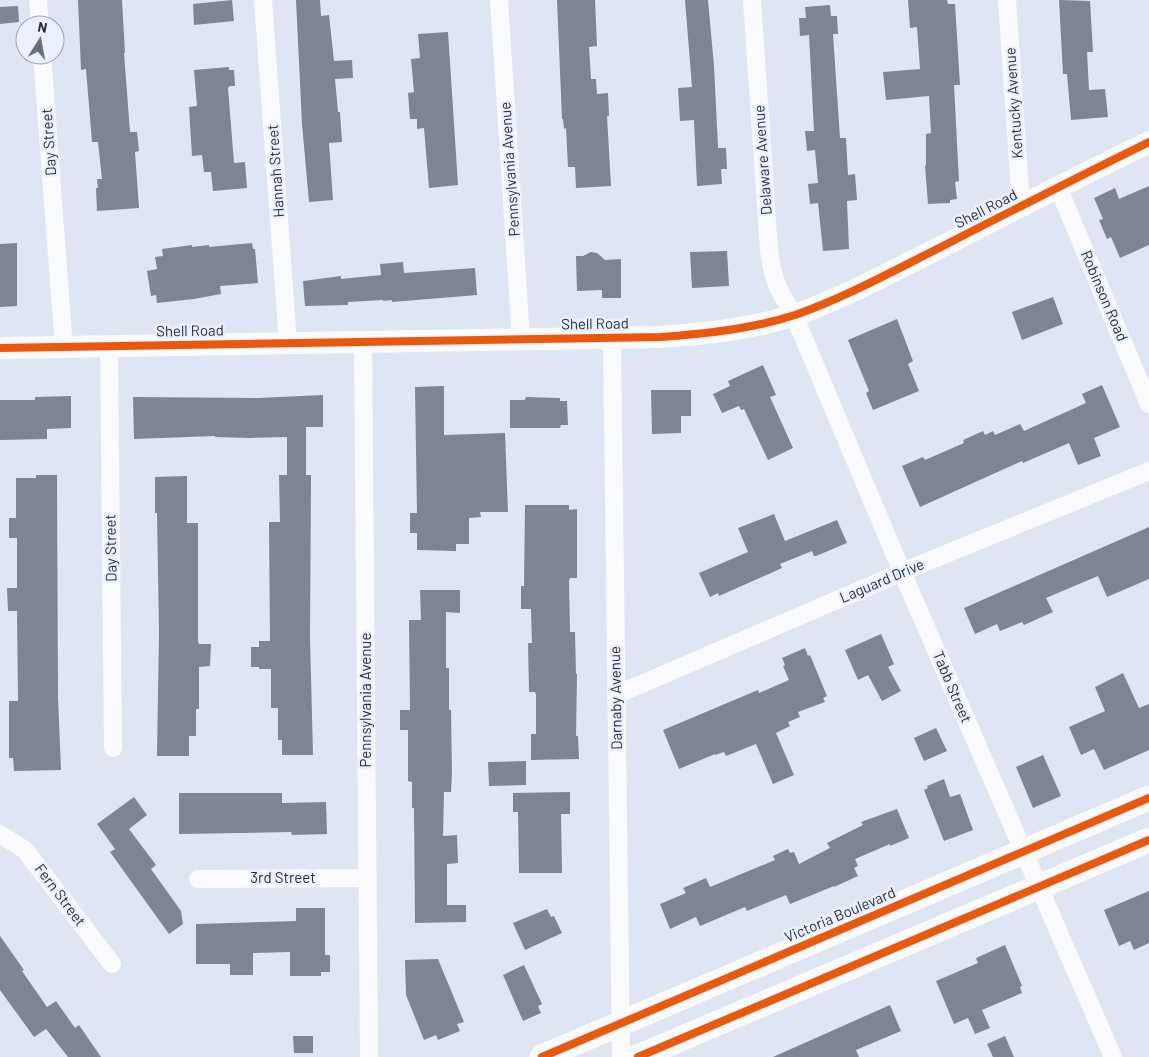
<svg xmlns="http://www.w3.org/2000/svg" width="1149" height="1057" font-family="Barlow,sans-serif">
<rect width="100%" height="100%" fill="#dee6f3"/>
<g fill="#7e858f">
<path d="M78 0H122L125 53H124L130 132H137L139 151 135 152 139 208 97 211 96 188H98L97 179H102L98 142H92L86 69 81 70Z"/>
<path d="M232 0 234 21 194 25 193 4Z"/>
<path d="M296 0H320L321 16 329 15 334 61 352 60 353 78 335 79 338 112H340L342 142 329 143 333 200 309 202 302 124Z"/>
<path d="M557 0H595L597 46 589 47 591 79H596L597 94 608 93 609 116H607L611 186 576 188 575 167H568L566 128 564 129 563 119H562Z"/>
<path d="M685 0H708L714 66 718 146V148H726L727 169H721L722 184 697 186 694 120 680 121 678 88 692 87Z"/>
<path d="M908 0H947L948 4H955L960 85H954L959 181 955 182 957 199 950 200V203L928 204 925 166 926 165V134L931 133 929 96 886 100 883 72 920 69 917 27 910 28Z"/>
<path d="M1059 0 1090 1 1093 52H1087L1089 90 1105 89 1108 117 1071 120 1067 74H1063Z"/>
<path d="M830 5 831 16H837L838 34H833L840 138H846L848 175 855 174 857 200 847 201 849 249 823 251 818 203 810 204 808 184 818 183 815 150 807 151 805 131H814L809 35 800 36 799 18H806L805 7Z"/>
<path d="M18 6 19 22 0 24V7Z"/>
<path d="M448 32 458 185 429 188 424 128 417 129V119H410L408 93 414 92 411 59 420 58 418 34Z"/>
<path d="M229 67V70H234L235 86H230L228 88 234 163 245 162 247 188 213 191 211 172H204L202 155 192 156 189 107 197 106 194 70Z"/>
<path d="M1149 186V245L1120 258 1111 237 1107 239 1099 220 1103 219 1094 198 1115 188 1119 199Z"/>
<path d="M17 243V306L0 307V244Z"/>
<path d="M252 243 253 249H255L258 283 220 286 221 294 194 299 157 303 156 295 151 296 147 271 157 269 155 257 163 256 162 249 192 245V247L209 245V247Z"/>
<path d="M727 251 729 286 692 288 690 252Z"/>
<path d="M591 252 597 253 605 260 621 259V298H602V290L577 291 576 256H583Z"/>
<path d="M403 262 404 273 475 268 477 295 392 302V300L383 301V300L348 302V305L305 306 303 281 341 276V279L381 275 380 264Z"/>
<path d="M1053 297 1063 324 1022 340 1012 312Z"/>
<path d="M897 319 913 361 908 364 919 391 873 410 866 393 869 391 848 340Z"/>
<path d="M763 365 776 395 770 397 793 448 768 460 744 409 741 410 739 406 722 413 713 394 730 386 728 381Z"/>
<path d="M1102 385 1120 427 1094 438 1101 456 1078 465 1069 443 1023 463 1022 461 920 507 902 466 923 457 925 460 964 443 963 440 983 431 985 435 993 431 995 435 1020 424 1024 431 1086 403 1082 394Z"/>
<path d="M444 386V435L505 433 508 512H480L481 517 469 518V544H456V551L417 550V533H410V513H417L415 387Z"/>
<path d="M651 390H691V416H681V433L652 434Z"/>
<path d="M323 395V427H306V475H311L310 638 313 755H282V740H278V708H271V669H259V667H251V647H259V641H270L269 522H280L279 475H287V437L249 438 215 437V436L134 439 133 397 258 398Z"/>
<path d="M71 396V428L47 429V439L0 440V400H35V397Z"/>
<path d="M526 397 560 398V401H567L568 425H561L560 428H510V400H525Z"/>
<path d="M36 475H57L58 697 61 770 14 771 13 758H9V701H18L17 611H8L7 588H17V538H9V518H16V478H36Z"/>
<path d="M187 476V523H198V641L199 644H211L210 666 199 667V709H196V736H189V756H157L159 632 157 513H155V477Z"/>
<path d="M525 505H569V510L577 509V578H570L569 581 570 632H575L576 674H577L576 736H578L579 759 531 760V734H536V695L535 692H529L528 643H532L531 609H521V586H524Z"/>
<path d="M774 514 785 541 837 520 847 543 816 556H814L812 551 780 564 782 568 719 596 718 593 710 597 699 573 748 552 738 528Z"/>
<path d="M1149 527V579L1107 597 1098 576 1046 598 1053 612 1024 625 1022 622 1000 631 997 624 975 634 964 608Z"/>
<path d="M420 590H460V613L446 612V668H449V710H451L452 773 451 792H444L443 836 457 835 458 863 447 864V905H466V922L415 923 414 808H412V782L408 781V730H400V710H410L409 620H421Z"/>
<path d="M881 634 894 664 888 667 901 691 882 701 868 675 858 680 845 650Z"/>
<path d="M805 648 808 656 810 655 827 696 823 698 825 702 798 712 800 717 788 722 790 726 776 733 794 775 773 784 756 744 726 756 724 752 715 755V754L679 769 663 730 758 690 759 693 789 680 783 666 785 665 782 658Z"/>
<path d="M1123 673 1139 708 1149 704V750L1104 770 1094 749 1081 755 1069 727 1105 711 1095 687Z"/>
<path d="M936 728 947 751 924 761 914 738Z"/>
<path d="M1043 755 1061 796 1033 808 1016 767Z"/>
<path d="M526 761V785L489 786 488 762Z"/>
<path d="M944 779 950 797 960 794 973 830 944 841 924 790 928 788 927 786Z"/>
<path d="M570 792V814H561L562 873H519L518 812H513V793Z"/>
<path d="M179 793H282V803L326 802 327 834 292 835 291 832 179 834Z"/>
<path d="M134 797 147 815 129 829 156 865 151 869 181 911 183 924 169 934 110 852 115 849 97 824Z"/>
<path d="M897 809 909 838 890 846V844L855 859 858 866 854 868 858 876 834 887V886L790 904 786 895 747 911 745 907 700 926 696 917 670 929 660 904 686 893 683 888 706 878 710 887 775 860 773 856 788 849 790 853 794 852 799 864 830 848 827 843 863 825 861 822Z"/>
<path d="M1149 891V943L1134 950 1130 941 1119 946 1104 910Z"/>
<path d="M296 908H325V955H330V972H321V976H290V952L253 953V975H230V964H196V924L296 921Z"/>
<path d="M547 909 551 917 554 916 562 933 525 950 513 923Z"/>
<path d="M0 936 24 970 22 971 47 1007 56 1001 75 1028 79 1025 101 1057H68L46 1029 34 1037 0 990Z"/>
<path d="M1005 945 1022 986 1020 987 1022 993 982 1010 990 1028 975 1034 968 1018 954 1024 936 981 978 963 976 958Z"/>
<path d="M438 959 464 1022 457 1024 460 1031 438 1040 436 1035 424 1040 406 995 405 960Z"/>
<path d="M524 965 542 1004 538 1006 541 1013 523 1021 503 975Z"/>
<path d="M890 1005 901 1031 856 1050 859 1057H773Z"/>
<path d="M293 1036H313V1053H294Z"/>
<path d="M1005 1036 1014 1057H993L987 1044Z"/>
</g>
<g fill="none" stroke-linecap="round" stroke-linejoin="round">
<g stroke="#fafbfd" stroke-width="18">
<path d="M38 0 40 25"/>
<path d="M263 0 288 343"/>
<path d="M499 0 521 339"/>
<path d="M752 0 769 250C773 280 777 289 794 315L902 572 1113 1057"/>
<path d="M1007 0 1021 206"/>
<path d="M42 55 64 348"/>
<path d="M1058 187 1149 404"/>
<path d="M612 338 621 1057"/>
<path d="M363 342 369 1057"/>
<path d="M109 347 113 748"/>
<path d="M616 695 902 572 1149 471"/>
<path d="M0 834 25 850 112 964"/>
<path d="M198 879 368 878"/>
</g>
<path stroke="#fafbfd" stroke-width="22" d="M0 348 661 337C706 334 752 329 795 315 846 297 895 270 943 246 1011 211 1080 176 1149 142"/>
<g stroke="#fafbfd" stroke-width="25">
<path d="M542 1057 1149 798"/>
<path d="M638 1057 1149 840"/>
</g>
<defs>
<g id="cycleway">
<path d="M0 348 661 337C706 334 752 329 795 315 846 297 895 270 943 246 1011 211 1080 176 1149 142"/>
<path d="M542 1057 1149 798"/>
<path d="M638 1057 1149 840"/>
</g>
</defs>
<use href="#cycleway" stroke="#e9f1fd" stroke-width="11"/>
<use href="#cycleway" stroke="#e8590c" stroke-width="8"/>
</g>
<g text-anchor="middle" stroke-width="5" stroke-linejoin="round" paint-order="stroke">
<g font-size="15" fill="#282f3a" stroke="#e9f1fd">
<text transform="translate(1014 103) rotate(-94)" y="5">Kentucky Avenue</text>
<text transform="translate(49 142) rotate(-94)" y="5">Day Street</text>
<text transform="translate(763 160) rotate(-94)" y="5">Delaware Avenue</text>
<text transform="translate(510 169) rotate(-94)" y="5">Pennsylvania Avenue</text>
<text transform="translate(276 171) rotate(-94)" y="5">Hannah Street</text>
<text transform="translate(986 209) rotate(-27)" y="5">Shell Road</text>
<text transform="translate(1104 296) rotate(67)" y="5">Robinson Road</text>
<text transform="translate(595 324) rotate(-1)" y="5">Shell Road</text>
<text transform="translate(190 331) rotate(-1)" y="5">Shell Road</text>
<text transform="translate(111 548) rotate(-91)" y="5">Day Street</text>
<text transform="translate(882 581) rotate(-23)" y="5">Laguard Drive</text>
<text transform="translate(952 687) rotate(67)" y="5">Tabb Street</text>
<text transform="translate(616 698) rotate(-91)" y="5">Darnaby Avenue</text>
<text transform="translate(366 700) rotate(-90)" y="5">Pennsylvania Avenue</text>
<text x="283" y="883">3rd Street</text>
<text transform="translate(60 895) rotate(53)" y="5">Fern Street</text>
<text transform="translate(840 915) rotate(-23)" y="5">Victoria Boulevard</text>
</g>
</g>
<g transform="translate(40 40) rotate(11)"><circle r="24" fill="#e9f1fd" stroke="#9ca3af"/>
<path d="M0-4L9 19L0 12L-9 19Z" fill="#686f7b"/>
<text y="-8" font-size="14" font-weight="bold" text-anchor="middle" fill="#282f3a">N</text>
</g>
</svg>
